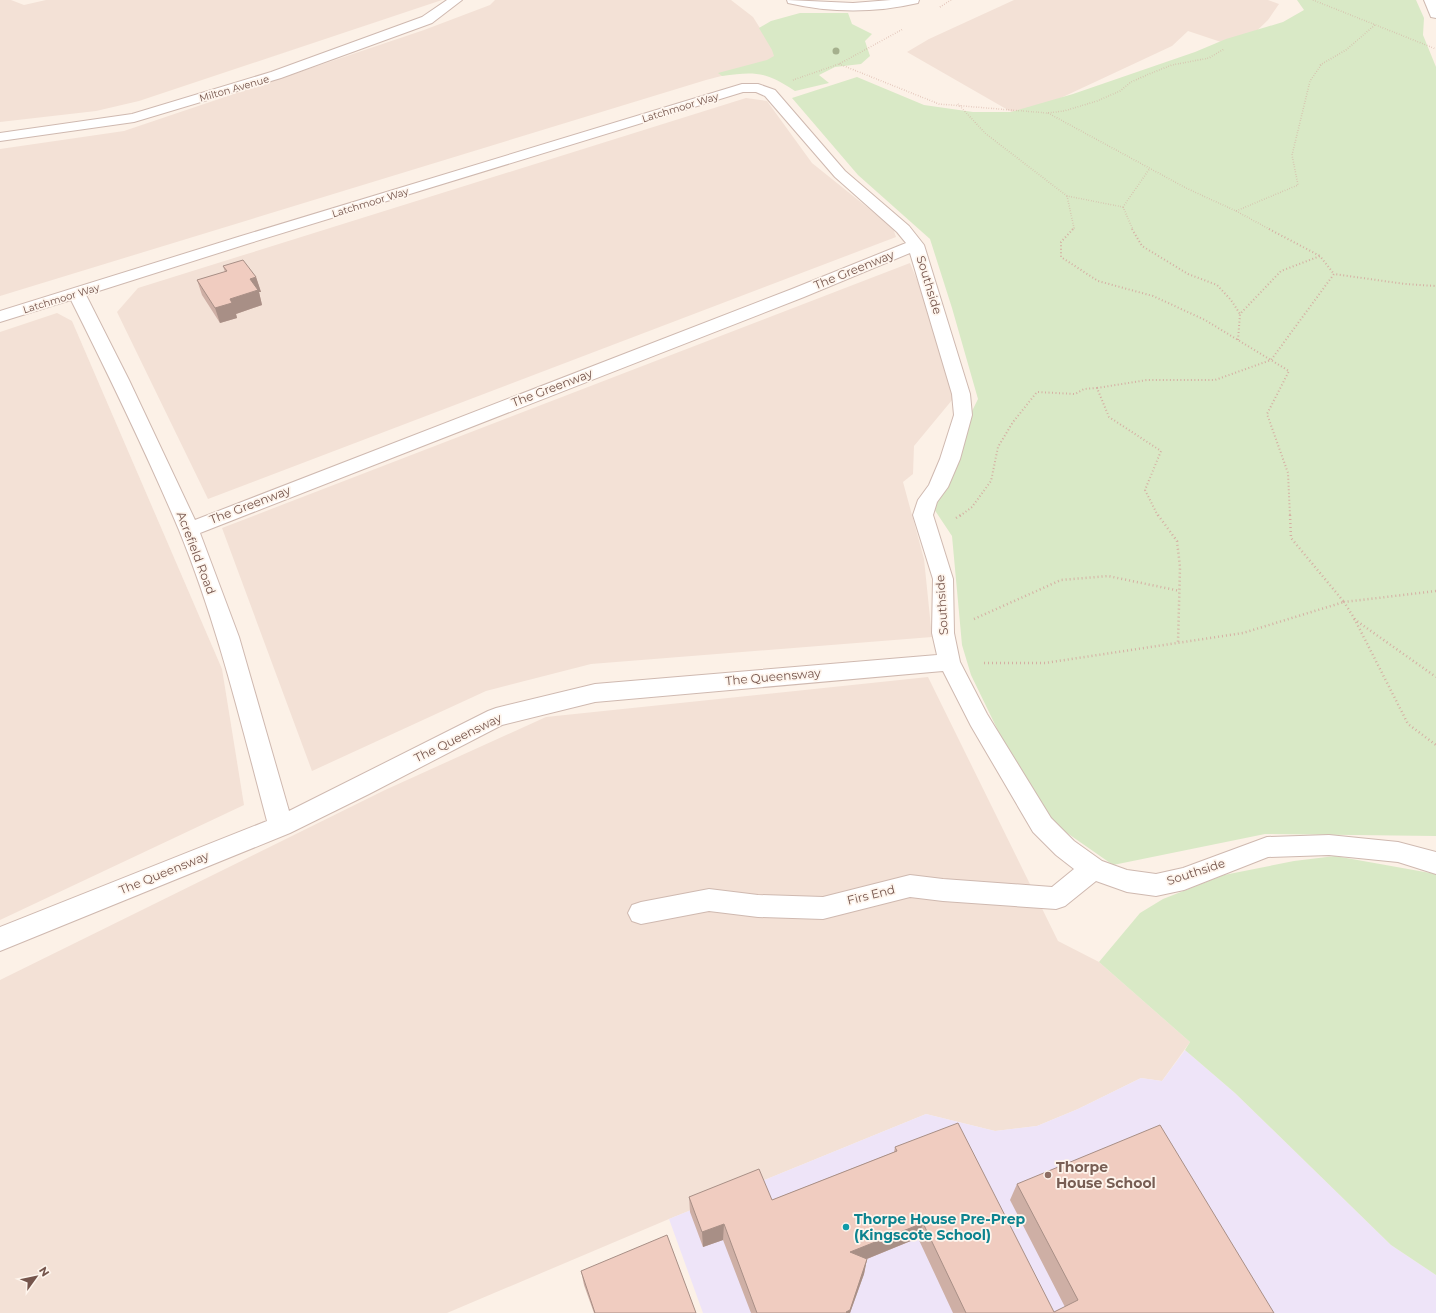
<svg xmlns="http://www.w3.org/2000/svg" width="1436" height="1313" font-family="Montserrat,sans-serif">
<rect width="100%" height="100%" fill="#fcf1e7"/>
<g fill="#f3e1d6">
<path d="M0 0H11L24 5 46 0H442L139 101 96 111 0 122Z"/>
<path d="M495 0H731L753 17 777 55 772 63 706 80 0 296V149L124 131 424 30 490 5Z"/>
<path d="M1014 0H1268L1279 4 1268 20 1239 48 1188 31 1172 46 1020 117 907 52 929 39Z"/>
<path d="M746 98 767 101 812 163 893 228 896 237 208 499 117 312 138 288Z"/>
<path d="M910 263 962 388 914 446 913 474 903 482 924 559 932 637 591 664 486 691 312 771 222 528Z"/>
<path d="M57 313 72 321 222 669 244 805 0 920V332Z"/>
<path d="M928 677 1058 941 1099 962 1190 1042 1162 1081 1141 1078 1078 1109 1037 1126 995 1131 926 1114 669 1219 447 1313H0V980L385 790 546 717Z"/>
</g>
<path fill="#eee4f8" d="M1185 1050 1235 1093 1391 1245 1436 1275V1313H703L669 1219 926 1114 995 1131 1037 1126 1078 1109 1141 1078 1162 1081Z"/>
<g fill="#d9e9c6">
<path d="M1297 0H1416L1424 18 1423 35 1436 67V836L1265 834 1113 865 1057 826 1021 778 971 675 962 645 952 536 928 500 978 399 952 308 930 239 858 175 792 98 857 77 924 105 973 112H1011L1073 94 1195 52 1226 39 1283 22 1304 10Z"/>
<path d="M800 13H848L852 24 872 34 865 41 870 56 861 64 835 67 819 75 829 83 795 91C766 72 756 71 722 76L718 73 767 60 774 56 772 50 759 28 771 21Z"/>
<path d="M1335 856 1436 874V1275L1391 1245 1235 1093 1185 1050 1190 1042 1099 962 1140 913 1163 899 1224 875 1294 861Z"/>
</g>
<g fill="none" stroke-linecap="round" stroke-linejoin="round">
<defs>
<g id="minor">
<path d="M447 0H462L432 23 281 78 134 122 0 141V133L132 114 271 72 422 17Z"/>
<path d="M787 0 853 3 891 0H919L918 3C875 13 831 13 788 3Z"/>
<path d="M742 84H758L775 90 845 171 909 226 924 245 970 394 972 415 960 459 948 487 937 502 933 515 953 579 954 633 960 662 987 714 1051 818 1074 841 1102 861 1127 870 1156 874 1183 868 1267 837 1329 835 1398 842 1436 852V874L1398 862 1329 855 1268 857 1184 890 1156 896 1127 892 1096 881 1065 906 1056 909 943 901 910 897 823 919 758 917 709 911 641 924 632 921 628 913 632 905 641 902 709 889 758 895 823 897 910 875 943 879 1052 887 1074 869 1056 855 1033 832 971 726 943 671 595 702 502 725 369 794 290 833 0 951V927L267 821C241 723 217 623 179 530 146 452 109 376 71 300L0 322V311L238 237ZM743 92H756L765 96 835 177 897 232 906 243 792 289 195 520 129 380 86 295 250 243ZM910 253 952 394 954 415 940 459 929 485 918 500 913 515 933 579 932 633 937 655 595 684 496 708 488 711 289 811 239 637 200 533 804 297Z"/>
</g>
<path id="tertiary" d="M1424 0H1436V18L1431 17Z"/>
</defs>
<use href="#minor" stroke="#cfb9b0" stroke-width="2"/>
<use href="#tertiary" stroke="#cfb9b0" stroke-width="2"/>
<g stroke="#d5afa3" stroke-width="1.5" stroke-dasharray="0.5 2" stroke-linecap="butt">
<path d="M1313 0 1436 49"/>
<path d="M940 7 951 0"/>
<path d="M839 64 939 104 1047 113 1064 111 1097 101 1120 91 1131 82 1149 74 1172 65 1209 58 1224 49"/>
<path d="M1320 65 1346 50 1376 24"/>
<path d="M793 80 839 64 903 29"/>
<path d="M958 104 986 134 1067 196 1123 207 1150 168"/>
<path d="M1048 113 1186 188 1236 211 1298 185 1292 155 1310 81 1321 65"/>
<path d="M1067 196 1074 228 1072 230"/>
<path d="M1123 207 1133 230"/>
<path d="M1236 211 1271 230"/>
</g>
<g stroke="#d5afa3" stroke-width="2" stroke-dasharray="1 2.5" stroke-linecap="butt">
<path d="M1073 229 1061 242V257L1098 281 1153 296 1205 320 1289 371 1267 414 1288 473 1290 516"/>
<path d="M1132 229 1142 246 1188 274 1217 285 1231 300 1240 314"/>
<path d="M1269 229 1320 256"/>
<path d="M1238 340 1240 314 1281 271 1320 256 1334 274"/>
<path d="M1097 388 1147 380H1215L1271 360 1334 274 1405 284 1436 286"/>
<path d="M960 516 972 507 991 481 998 447 1013 422 1037 392 1075 394 1084 389 1097 388 1109 417 1161 451 1145 490 1158 516"/>
</g>
<g stroke="#d5afa3" stroke-width="2.5" stroke-dasharray="1 3" stroke-linecap="butt">
<path d="M1158 515 1177 541 1180 567 1178 643"/>
<path d="M956 518 961 515"/>
<path d="M1436 591 1344 602 1354 618 1408 724 1436 745"/>
<path d="M974 619 1061 580 1108 576 1180 591"/>
<path d="M1354 619 1436 677"/>
<path d="M984 663H1045L1243 633 1344 602 1291 538 1290 515"/>
</g>
<use href="#minor" fill="#fff" fill-rule="evenodd"/>
<use href="#tertiary" fill="#fff" fill-rule="evenodd"/>
</g>
<circle fill="#a5b08d" cx="836" cy="51" r="3.5"/>
<g fill="#ceafa5">
<path d="M223 266 256 277 261 292H259L262 305 236 314 237 318 220 323 202 295 197 280 225 272Z"/>
<path d="M895 1147 1054 1312 1065 1307 1010 1200 1017 1184 1274 1313H953L918 1238 867 1259 864 1274 850 1313H751L723 1240 703 1247 690 1212 689 1197 772 1200 894 1152Z"/>
<path d="M581 1271 696 1313H594L584 1285Z"/>
</g>
<g fill="#a88f86">
<path d="M256 277 261 292H259L262 305 236 314 237 318 220 323 215 308 250 279Z"/>
<path d="M923 1223 918 1238 847 1267 850 1252Z"/>
<path d="M724 1224 723 1240 703 1247 702 1232Z"/>
<path d="M867 1259 864 1274 850 1313H846Z"/>
</g>
<g fill="#f0ccc0" stroke="#a88f86">
<path d="M243 260 256 277 250 279 258 290 230 299 232 303 215 308 197 280 227 271 223 266Z"/>
<path d="M958 1123 1054 1312 1078 1300 1017 1184 1160 1125 1274 1313H966L923 1223 850 1252 867 1259 850 1310 846 1312 847 1313H757L724 1224 702 1232 689 1197 759 1169 772 1200 897 1151 895 1147Z"/>
<path d="M667 1235 696 1313H595L581 1271Z"/>
</g>
<circle fill="#8d6e63" stroke="#fef5ed" stroke-width="1.5" cx="1048" cy="1175" r="4"/>
<circle fill="#0f9aa8" stroke="#fef5ed" stroke-width="1.5" cx="846" cy="1227" r="4"/>
<g text-anchor="middle" stroke-width="3.5" stroke-linejoin="round" paint-order="stroke">
<g font-size="10" fill="#75554c" stroke="#fef5ed">
<text transform="translate(234 88) rotate(-16)" y="4">Milton Avenue</text>
<text transform="translate(680 107) rotate(-17)" y="4">Latchmoor Way</text>
<text transform="translate(370 202) rotate(-17)" y="4">Latchmoor Way</text>
<text transform="translate(61 298) rotate(-17)" y="4">Latchmoor Way</text>
</g>
<g font-size="12" fill="#75554c" stroke="#fef5ed">
<text transform="translate(854 270) rotate(-22)" y="4">The Greenway</text>
<text transform="translate(929 285) rotate(73)" y="4">Southside</text>
<text transform="translate(552 388) rotate(-21)" y="4">The Greenway</text>
<text transform="translate(250 505) rotate(-21)" y="4">The Greenway</text>
<text transform="translate(196 553) rotate(69)" y="4">Acrefield Road</text>
<text transform="translate(942 605) rotate(-94)" y="4">Southside</text>
<text transform="translate(773 677) rotate(-5)" y="4">The Queensway</text>
<text transform="translate(458 738) rotate(-26)" y="4">The Queensway</text>
<text transform="translate(1196 872) rotate(-18)" y="4">Southside</text>
<text transform="translate(164 873) rotate(-22)" y="4">The Queensway</text>
<text transform="translate(871 895) rotate(-14)" y="4">Firs End</text>
</g>
<g font-size="14" font-weight="bold" fill="#785e54" stroke="#fef5ed" text-anchor="start">
<text x="1056" y="1172">Thorpe<tspan x="1056" dy="16">House School</tspan></text>
</g>
<g font-size="14" font-weight="bold" fill="#0d838f" stroke="#fef5ed" text-anchor="start">
<text x="854" y="1224">Thorpe House Pre-Prep<tspan x="854" dy="16">(Kingscote School)</tspan></text>
</g>
</g>
<g transform="translate(36 1277) rotate(57)" stroke="#fef5ed" stroke-width="3" paint-order="stroke">
<path d="M0-3L7 15L0 10L-7 15Z" fill="#75554c"/>
<text y="-6" font-size="11" font-weight="bold" text-anchor="middle" fill="#75554c">N</text>
</g>
</svg>
